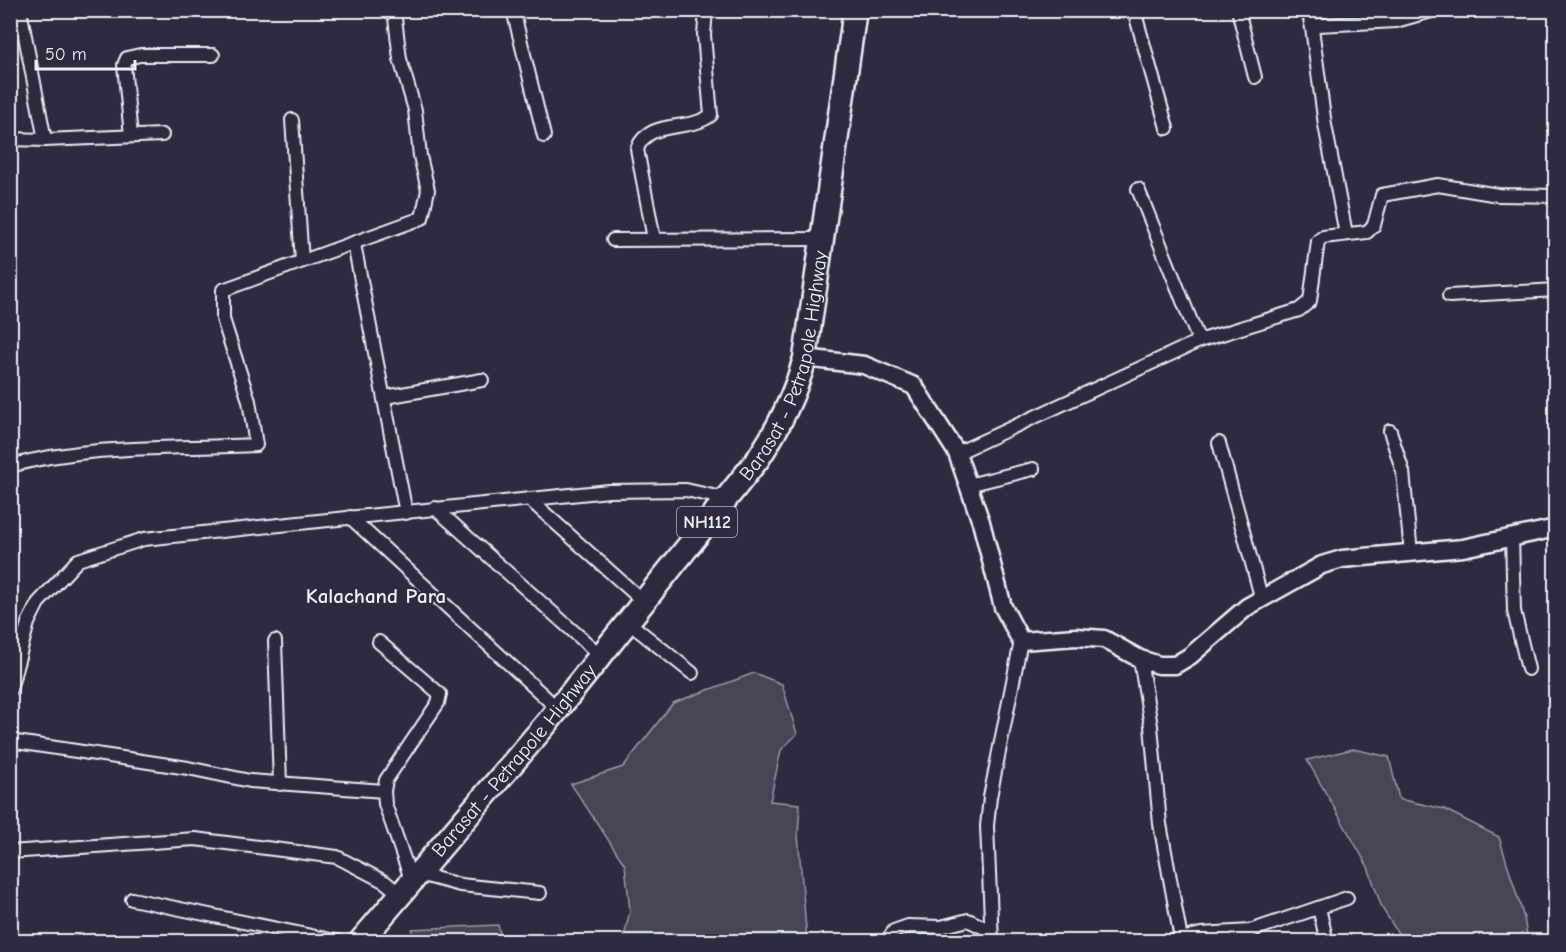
<svg xmlns="http://www.w3.org/2000/svg" width="1566" height="952" font-family="'Comic Neue',sans-serif">
<rect width="100%" height="100%" fill="#2f2a3d"/>
<filter id="ink" filterUnits="userSpaceOnUse"><feTurbulence type="fractalNoise" baseFrequency=".0167" numOctaves="2"/><feDisplacementMap in="SourceGraphic" scale="12" xChannelSelector="R" yChannelSelector="G"/><feConvolveMatrix kernelMatrix="1 2 1 2 8 2 1 2 1" color-interpolation-filters="sRGB"/></filter>
<g filter="url(#ink)">
<g fill="#464455" stroke="#979aa6" stroke-width="1.5">
<path d="M754 673 782 684 797 734 781 750 770 801 800 804 798 835 807 941H623L630 911 625 865 571 784 623 767 673 703Z"/>
<path d="M1353 749 1389 757 1399 799 1444 809 1499 837 1524 918 1528 941H1403L1382 908 1368 867 1307 760Z"/>
<path d="M498 925 502 941H412V929Z"/>
</g>
<g fill="none" stroke-linecap="round" stroke-linejoin="round">
<defs>
<g id="street">
<path d="M20 10 45 140"/>
<path d="M513 10 544 136"/>
<path d="M1134 10 1167 128"/>
<path d="M1238 10 1255 77"/>
<path d="M1308 10 1312 28"/>
<path d="M292 120 302 261"/>
<path d="M131 136 124 65 127 58 140 55H213"/>
<path d="M10 139 45 140 162 135"/>
<path d="M1138 189 1199 341"/>
<path d="M1346 234 1325 125 1312 28 1318 25 1396 21 1435 10"/>
<path d="M654 239 637 149C649 118 688 133 711 115L704 35 706 10"/>
<path d="M613 240 823 239"/>
<path d="M354 244 406 513"/>
<path d="M1449 296 1556 290"/>
<path d="M385 397 482 380"/>
<path d="M1390 431 1403 472 1411 553"/>
<path d="M1219 443 1262 600"/>
<path d="M957 453 1199 341 1299 310 1310 301 1318 241 1323 237 1367 232 1374 225 1382 195 1438 185 1498 195 1556 196"/>
<path d="M10 466C89 444 175 449 256 445L249 401 223 319V290L422 218 428 190 420 156 415 110 400 59 394 10"/>
<path d="M968 485 1033 469"/>
<path d="M529 499 644 602"/>
<path d="M435 508 601 656"/>
<path d="M350 517 558 709"/>
<path d="M1512 537 1514 611 1528 669"/>
<path d="M628 622 692 673"/>
<path d="M275 641 280 784"/>
<path d="M379 642 440 694 438 703 386 780 384 791 385 804 412 882"/>
<path d="M1140 659 1151 726 1160 824 1181 939"/>
<path d="M10 690 28 623 38 603 78 560 144 539 609 491 686 490 726 499"/>
<path d="M10 741 188 768 250 781 384 791"/>
<path d="M10 852 195 839 337 857 385 882 401 895"/>
<path d="M419 874 460 885 540 893"/>
<path d="M132 899 340 942"/>
<path d="M1319 908 1327 942"/>
<path d="M886 942 894 931 908 926 941 927 968 920 991 931"/>
<path d="M992 942 987 826 990 797 1021 641"/>
<path d="M1169 942 1201 934 1250 931 1347 898"/>
</g>
<path id="secondary" d="M805 358 864 365 914 386 957 453 981 522 1003 607 1021 641 1076 637 1104 639 1140 659 1159 665H1175L1190 656 1247 607 1322 565 1342 559 1463 548 1556 528"/>
<g id="highway">
<path id="s1" d="M360 942 546 724 758 459C780 426 795 395 805 358L855 10"/>
</g>
</defs>
<use href="#street" stroke="#e8f1f8" stroke-width="16"/>
<use href="#secondary" stroke="#e8f1f8" stroke-width="21"/>
<use href="#highway" stroke="#e8f1f8" stroke-width="27"/>
<use href="#street" stroke="#2f2a3d" stroke-width="12"/>
<use href="#secondary" stroke="#2f2a3d" stroke-width="16"/>
<use href="#highway" stroke="#2f2a3d" stroke-width="22"/>
</g>
</g>
<g text-anchor="middle" stroke-width="4.5" stroke-linejoin="round" paint-order="stroke">
<rect fill="#2f2a3d" stroke="#b0b5c0" stroke-width="1.5" x="677" y="507" width="60" height="30" rx="4.5"/>
<g font-size="18" font-weight="bold" fill="#e8f1f8">
<text x="707" y="528">NH112</text>
</g>
<g font-size="20" fill="#e8f1f8" stroke="#2f2a3d">
<text dy="7" stroke="none"><textPath href="#s1" startOffset="724">Barasat - Petrapole Highway</textPath></text>
<text dy="7" stroke="none"><textPath href="#s1" startOffset="238">Barasat - Petrapole Highway</textPath></text>
</g>
<g font-size="21" font-weight="bold" fill="#e8f1f8" stroke="#2f2a3d">
<text x="376" y="603">Kalachand Para</text>
</g>
</g>
<rect width="1566" height="952" fill="none" stroke="#2f2a3d" stroke-width="36"/>
<rect x="18" y="18" width="1530" height="916" fill="none" stroke="#e8f1f8" stroke-width="2" filter="url(#ink)"/>
<path d="M36 60v9h99v-9" fill="none" stroke="#e8f1f8" stroke-width="3"/>
<text x="45" y="60" font-size="18" fill="#e8f1f8" stroke="#2f2a3d" stroke-width="4.5" paint-order="stroke">50 m</text>
</svg>
